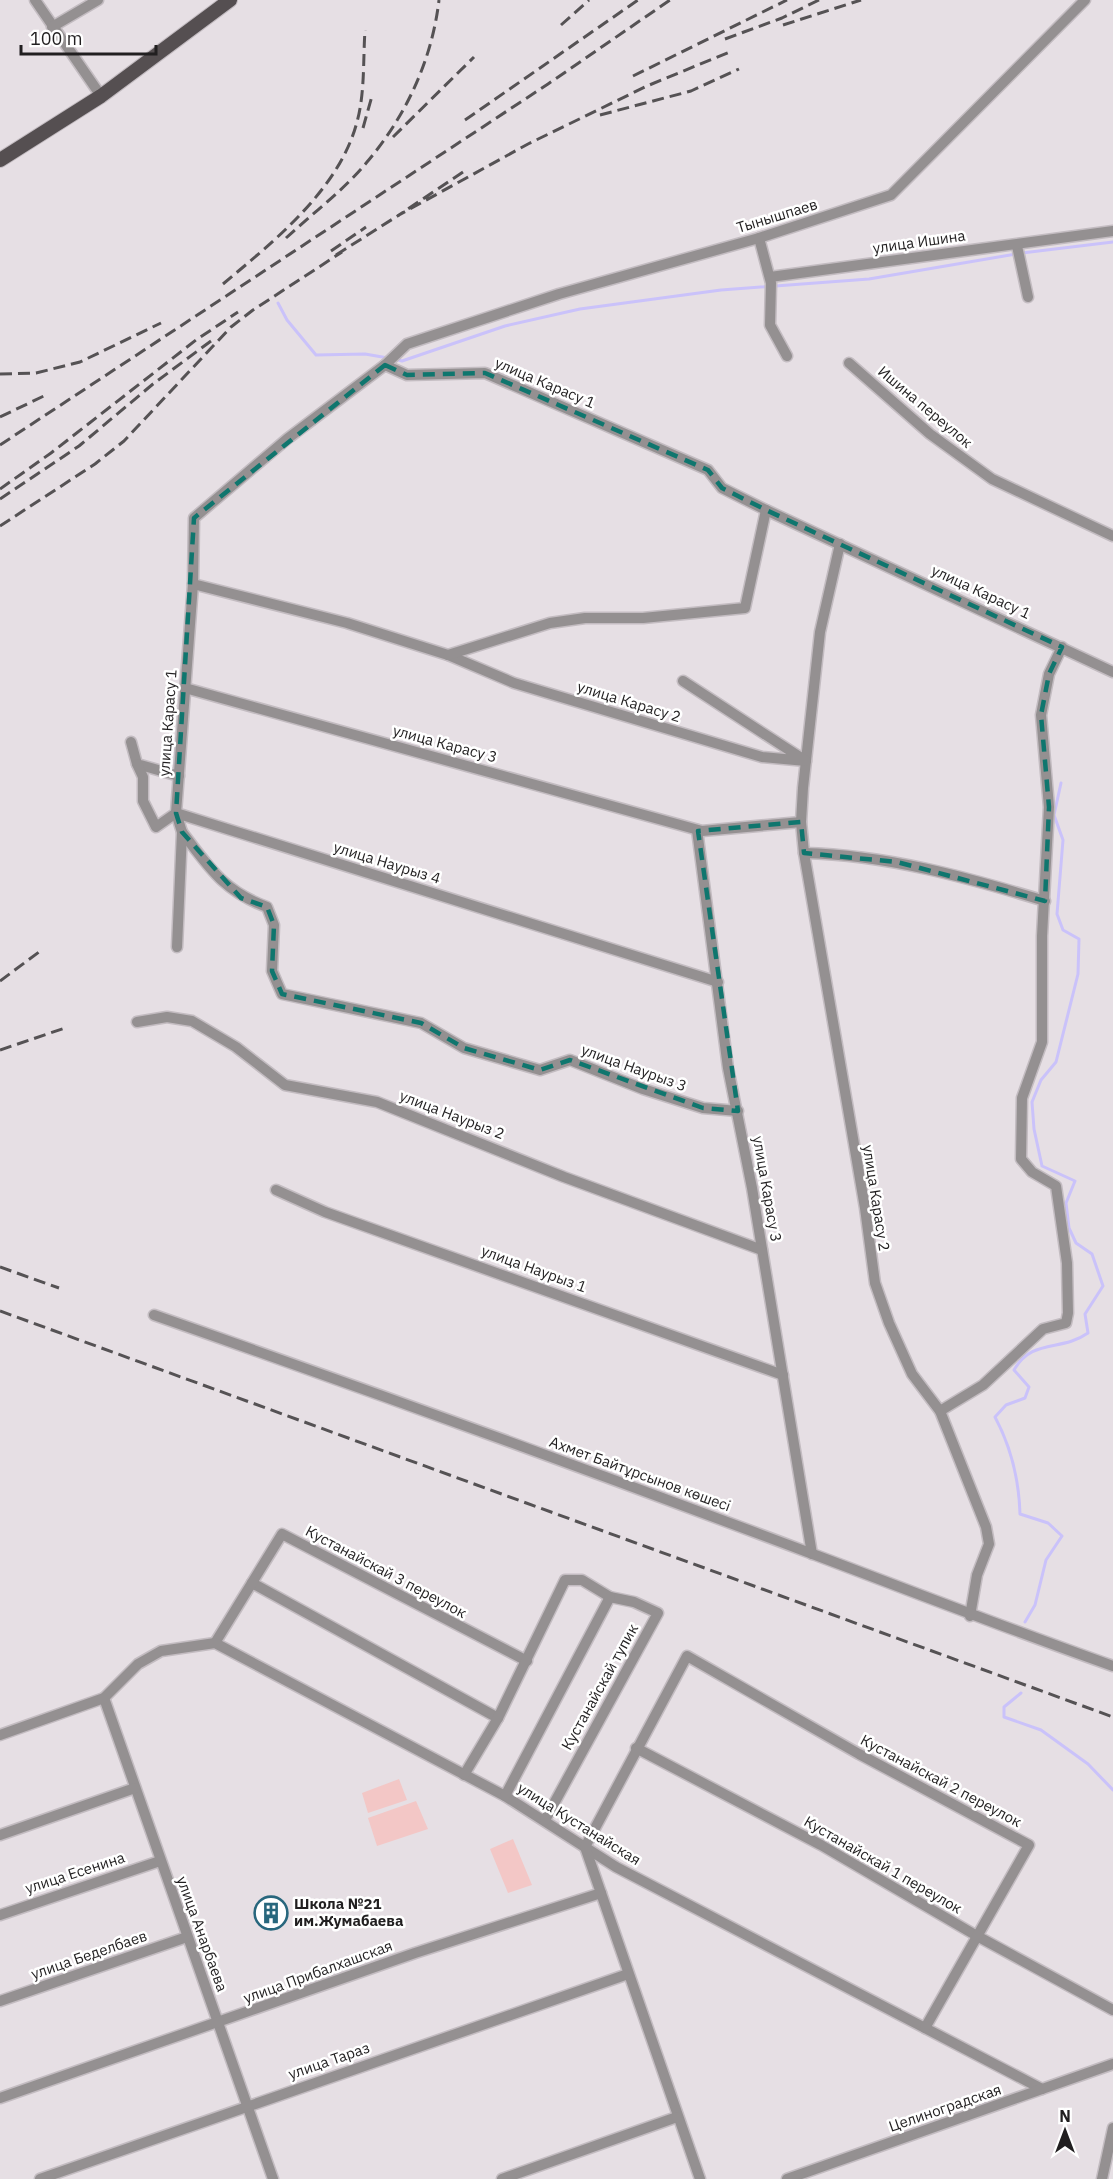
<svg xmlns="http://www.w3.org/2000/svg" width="1113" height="2179" font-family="'IBM Plex Sans',sans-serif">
<rect width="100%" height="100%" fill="#e6dfe4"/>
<g fill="#f3c7c6">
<path d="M399 1779 407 1800 368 1813 362 1793Z"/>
<path d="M416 1801 428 1829 377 1846 368 1818Z"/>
<path d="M513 1839 532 1885 508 1893 490 1849Z"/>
</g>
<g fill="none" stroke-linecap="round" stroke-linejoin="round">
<g stroke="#cac2fa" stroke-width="3">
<path d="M1022 253 1113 242"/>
<path d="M278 303 287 320 316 355 365 354 388 358"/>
<path d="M395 359 402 361 505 326 580 309 721 290 869 279 1016 254"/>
<path d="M1025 1622 1035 1605 1046 1560 1062 1536 1048 1523 1020 1514C1019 1480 1011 1447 995 1417L1006 1405 1025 1398 1029 1387 1014 1370C1032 1338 1061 1352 1088 1333L1085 1314 1103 1286 1092 1254 1076 1243 1069 1228 1066 1203 1075 1181 1042 1166 1034 1129 1032 1102 1041 1080 1056 1062 1078 974 1079 939 1063 930 1057 914 1063 840 1054 815 1061 783"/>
<path d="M1021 1693 1004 1707V1717L1041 1730 1088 1764 1113 1790"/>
</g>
<defs>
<g id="minor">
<path d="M35 0 101 96"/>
<path d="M52 27 98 0"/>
<path d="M759 238 771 283 770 325 787 356"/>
<path d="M1017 246 1028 297"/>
<path d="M770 277 1113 231"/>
<path d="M849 363 930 434 992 479 1113 536"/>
<path d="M385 365 407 375 485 373 708 470 722 488 766 510 1113 672"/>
<path d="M840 544 820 632 803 788 801 822 804 853 865 1208 875 1283 889 1323 912 1374 940 1411 986 1527 989 1544 977 1575 970 1616"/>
<path d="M193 584 347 623 448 655 514 683 762 757 806 761 683 681"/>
<path d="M448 655 550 623 585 618H643L745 608 766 510"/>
<path d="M185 688 702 831 801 822"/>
<path d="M131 742 137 764 179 776"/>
<path d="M137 764 143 777V801L156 827 176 813 193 584 194 518 287 439 385 365 407 344 559 294 759 238 891 195 1085 0"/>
<path d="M697 830 728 1068 752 1188 812 1554"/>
<path d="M182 832C209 867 223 891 267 907L274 925 272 971 282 994 421 1023 464 1048 540 1070 570 1060 643 1089 703 1108 738 1111"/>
<path d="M804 853C887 855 966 877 1045 901"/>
<path d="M177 947 182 832 176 813 718 982"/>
<path d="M137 1022 167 1017 192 1021 236 1047 285 1085 377 1102 564 1177 762 1250"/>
<path d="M276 1190 325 1212 783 1375"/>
<path d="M154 1315C374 1392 592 1471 810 1553 911 1591 1011 1630 1113 1666"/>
<path d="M940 1411 983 1385 1043 1329 1066 1323 1068 1313 1067 1263 1056 1186 1032 1172 1021 1159 1022 1098 1042 1042V936L1049 807 1041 715 1049 674 1062 647"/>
<path d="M252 1583 498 1718"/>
<path d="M215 1643 282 1534 527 1661"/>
<path d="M104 1698 273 2179"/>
<path d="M0 1735 104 1698 138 1664 161 1651 215 1643 505 1796 616 1867 1042 2089"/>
<path d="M636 1748 821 1845 977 1936 1113 2010"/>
<path d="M464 1775 498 1718 565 1580H582L610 1597 634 1602 658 1613 545 1820"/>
<path d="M505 1796 610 1597"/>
<path d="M0 1835 135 1788"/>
<path d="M601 1893 700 2179"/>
<path d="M0 1915 160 1861"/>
<path d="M0 2001 187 1937"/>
<path d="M0 2098 415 1953 601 1893 585 1847 687 1656 859 1754 1029 1845 925 2028"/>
<path d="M40 2179 628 1974"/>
<path d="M502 2179 677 2117"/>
<path d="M787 2179 1113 2064"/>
<path d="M1102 2179 1113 2128"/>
</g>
<path id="major" d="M0 160 101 96 230 0"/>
</defs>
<use href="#minor" stroke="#c3bcc1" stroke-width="13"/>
<use href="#major" stroke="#c3bcc1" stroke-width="16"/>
<use href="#minor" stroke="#949091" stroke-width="10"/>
<use href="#major" stroke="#554f51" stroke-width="14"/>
<g stroke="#555254" stroke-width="3" stroke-dasharray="12 6" stroke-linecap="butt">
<path d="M561 25 589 0"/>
<path d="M783 25 861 0"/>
<path d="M725 39 782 18 819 0"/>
<path d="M633 76 787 0"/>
<path d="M600 115 691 91 739 69"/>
<path d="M465 120 638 0"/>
<path d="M363 128 372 96"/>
<path d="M393 137 474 57"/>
<path d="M463 172 399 215 528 144 647 86 732 51"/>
<path d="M286 238C313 213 344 190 367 162 406 116 432 60 439 0"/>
<path d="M331 251 366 227"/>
<path d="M336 255 399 215"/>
<path d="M223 284C274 241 339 190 357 122 365 93 363 60 365 30"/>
<path d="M0 374 36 373 80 362 161 323"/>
<path d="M0 417 48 394"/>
<path d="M0 445 548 84 670 0"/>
<path d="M0 489 51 453 196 340 238 312"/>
<path d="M0 499 79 446 153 384 211 341"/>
<path d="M0 526 95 464 124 441 231 327 253 310 342 252"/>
<path d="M0 981 39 952"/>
<path d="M0 1050 68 1027"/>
<path d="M0 1267 59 1288"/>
<path d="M0 1311 1113 1717"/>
</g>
</g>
<path fill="none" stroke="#0f766e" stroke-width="4.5" stroke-dasharray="12 8" stroke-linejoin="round" d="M385 365 407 375 485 373 708 470 722 488 766 510 1062 647 1049 674 1041 715 1049 807 1045 901 897 862 804 853 801 822 698 831 738 1111 703 1108 570 1060 540 1070 464 1048 421 1023 282 994 272 971 274 925 267 907 241 898 182 832 176 813 194 518Z"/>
<defs>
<symbol id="building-ring" viewBox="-11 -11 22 22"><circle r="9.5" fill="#fff" stroke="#28677d" stroke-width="1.5"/><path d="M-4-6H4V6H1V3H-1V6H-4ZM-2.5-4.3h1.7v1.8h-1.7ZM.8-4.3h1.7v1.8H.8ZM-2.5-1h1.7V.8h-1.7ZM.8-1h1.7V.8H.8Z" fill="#28677d"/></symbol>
</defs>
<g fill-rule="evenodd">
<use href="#building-ring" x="252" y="1894" width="38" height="38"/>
</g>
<g text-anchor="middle" stroke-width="5" stroke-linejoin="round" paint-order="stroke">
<g font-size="15" fill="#211f20" stroke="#fff">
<text transform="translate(777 216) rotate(-17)" y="5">Тынышпаев</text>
<text transform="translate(919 242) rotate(-8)" y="5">улица Ишина</text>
<text transform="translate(545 383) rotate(23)" y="5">улица Карасу 1</text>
<text transform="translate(925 407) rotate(40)" y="5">Ишина переулок</text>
<text transform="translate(981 592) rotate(25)" y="5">улица Карасу 1</text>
<text transform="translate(629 702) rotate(17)" y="5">улица Карасу 2</text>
<text transform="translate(168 723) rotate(-86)" y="5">улица Карасу 1</text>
<text transform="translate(445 744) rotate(15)" y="5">улица Карасу 3</text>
<text transform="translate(387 863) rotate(17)" y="5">улица Наурыз 4</text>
<text transform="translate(634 1068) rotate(20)" y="5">улица Наурыз 3</text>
<text transform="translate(452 1115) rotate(21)" y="5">улица Наурыз 2</text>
<text transform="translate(767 1189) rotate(80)" y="5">улица Карасу 3</text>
<text transform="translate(876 1198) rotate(81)" y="5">улица Карасу 2</text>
<text transform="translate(534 1269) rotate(20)" y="5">улица Наурыз 1</text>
<text transform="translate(640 1474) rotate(20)" y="5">Ахмет Байтұрсынов көшесі</text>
<text transform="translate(386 1572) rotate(28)" y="5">Кустанайскай 3 переулок</text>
<text transform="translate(600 1687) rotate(-61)" y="5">Кустанайскай тупик</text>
<text transform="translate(941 1781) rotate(28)" y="5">Кустанайскай 2 переулок</text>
<text transform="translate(579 1824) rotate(32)" y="5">улица Кустанайская</text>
<text transform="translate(883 1865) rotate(30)" y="5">Кустанайскай 1 переулок</text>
<text transform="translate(75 1873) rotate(-18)" y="5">улица Есенина</text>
<text transform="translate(202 1934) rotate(70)" y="5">улица Анарбаева</text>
<text transform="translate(89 1955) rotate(-19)" y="5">улица Беделбаев</text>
<text transform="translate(318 1972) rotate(-20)" y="5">улица Прибалхашская</text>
<text transform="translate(329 2061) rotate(-19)" y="5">улица Тараз</text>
<text transform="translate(945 2108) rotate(-19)" y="5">Целиноградская</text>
</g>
<g font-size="15" font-weight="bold" fill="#211f20" stroke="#fff" text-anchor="start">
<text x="294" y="1909">Школа №21<tspan x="294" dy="17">им.Жумабаева</tspan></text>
</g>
</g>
<g transform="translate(1065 2131)" stroke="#ffffff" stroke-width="4.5" paint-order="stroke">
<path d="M0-4.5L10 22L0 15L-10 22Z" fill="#211f20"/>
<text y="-9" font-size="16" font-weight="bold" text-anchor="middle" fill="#211f20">N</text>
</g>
<path d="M21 45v9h135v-9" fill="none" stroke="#211f20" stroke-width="3"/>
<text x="30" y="45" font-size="18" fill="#211f20" stroke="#ffffff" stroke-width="4.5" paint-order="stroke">100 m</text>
</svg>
